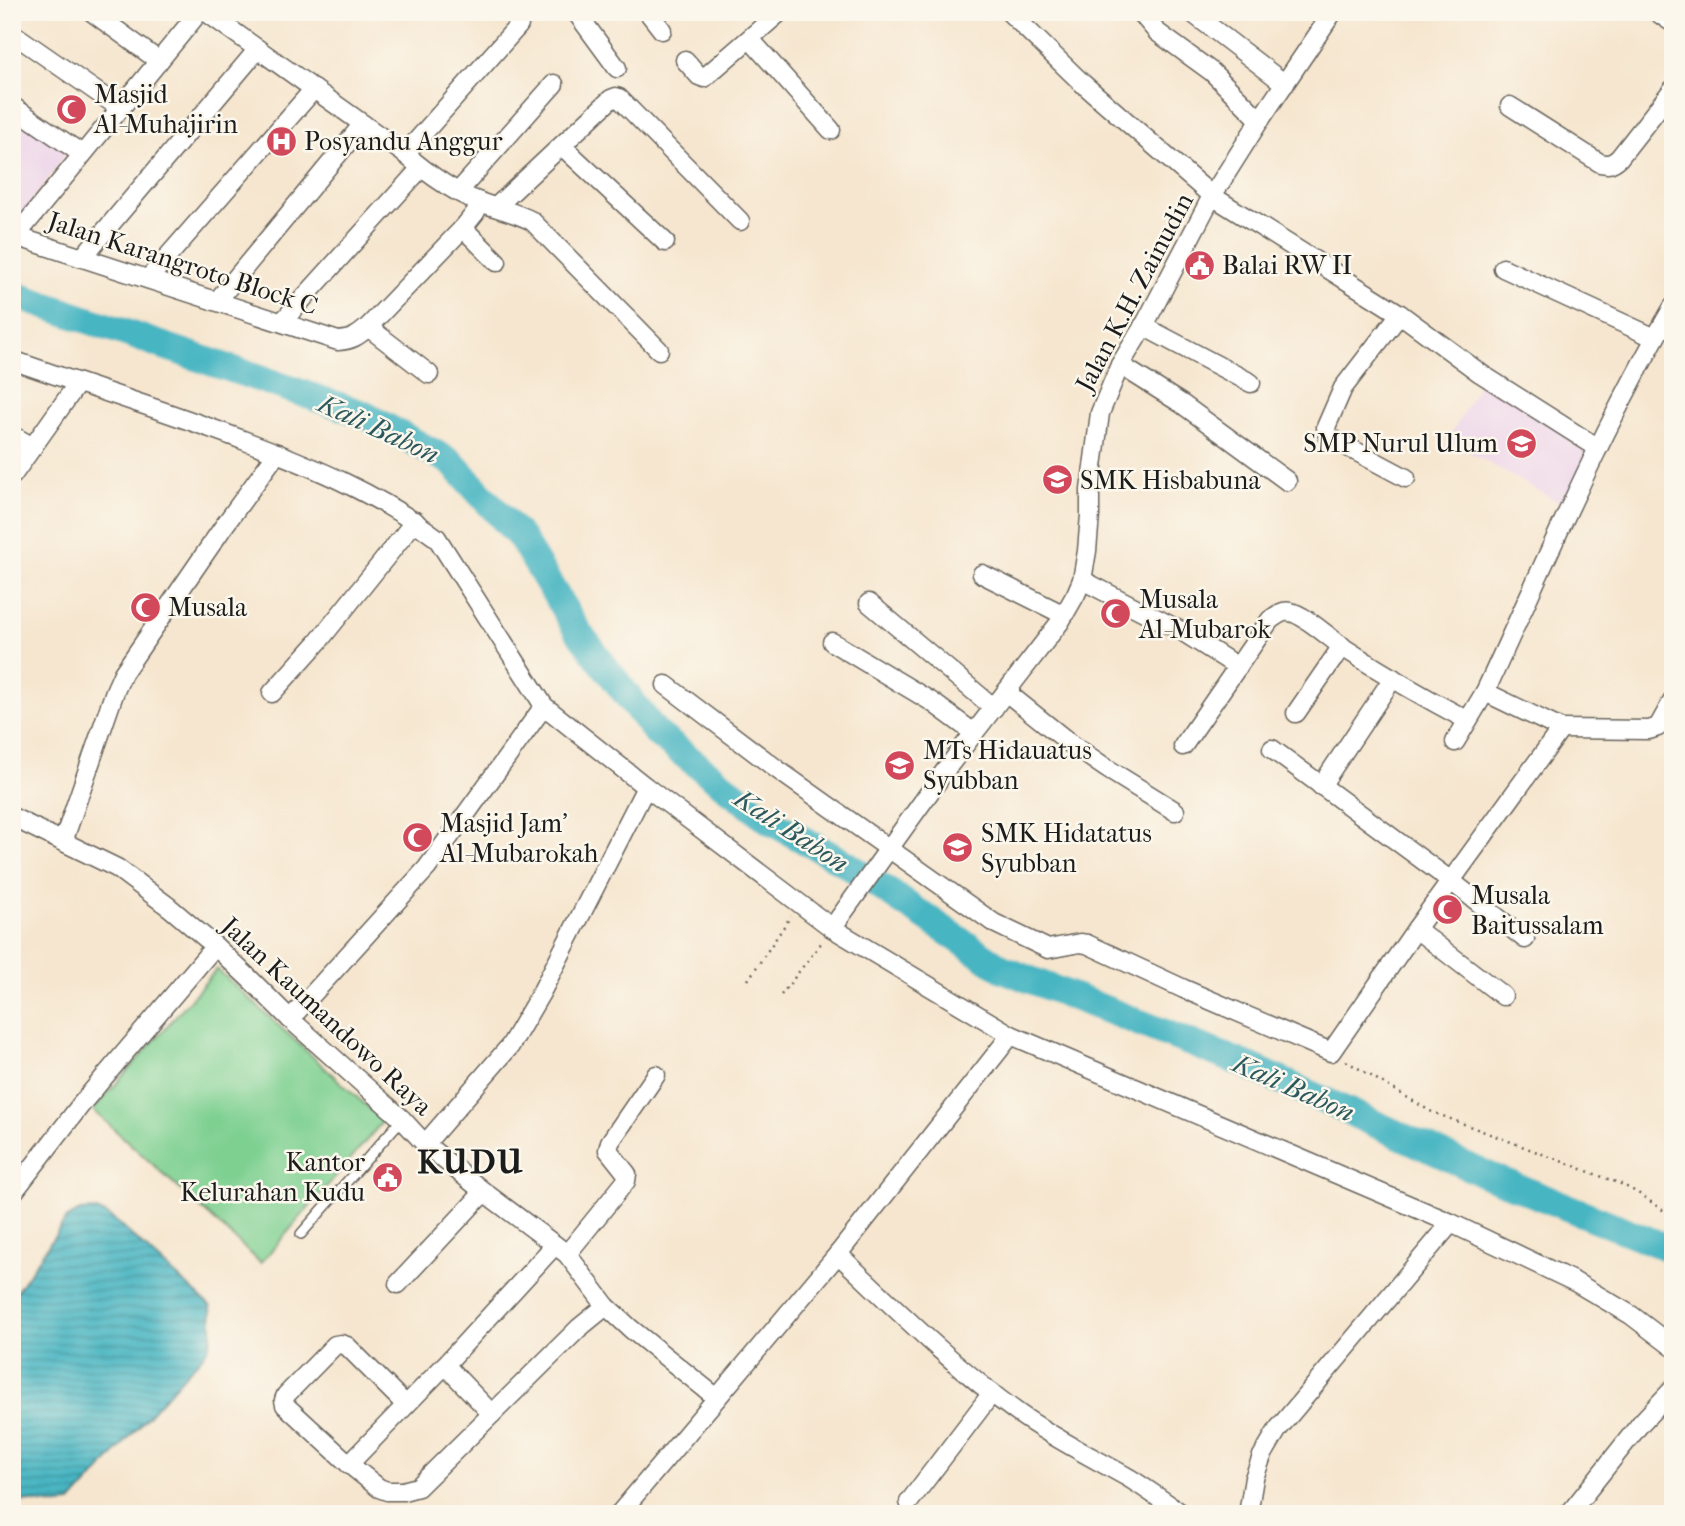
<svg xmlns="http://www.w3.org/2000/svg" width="1685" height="1526" font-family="'IM FELL French Canon',serif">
<defs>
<pattern id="water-rules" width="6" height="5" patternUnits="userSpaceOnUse" patternTransform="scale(1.75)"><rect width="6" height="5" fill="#47b5c2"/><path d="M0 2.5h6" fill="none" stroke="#3a929d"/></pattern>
</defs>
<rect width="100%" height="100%" fill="#fbf7ec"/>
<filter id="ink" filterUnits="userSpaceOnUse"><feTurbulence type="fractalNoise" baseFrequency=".0143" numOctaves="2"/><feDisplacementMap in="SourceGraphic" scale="14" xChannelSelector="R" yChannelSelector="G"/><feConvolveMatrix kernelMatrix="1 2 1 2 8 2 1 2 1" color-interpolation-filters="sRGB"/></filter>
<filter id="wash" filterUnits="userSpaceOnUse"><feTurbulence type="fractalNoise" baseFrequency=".00686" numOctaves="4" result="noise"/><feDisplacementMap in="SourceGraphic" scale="28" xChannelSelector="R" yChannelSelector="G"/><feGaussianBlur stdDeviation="1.57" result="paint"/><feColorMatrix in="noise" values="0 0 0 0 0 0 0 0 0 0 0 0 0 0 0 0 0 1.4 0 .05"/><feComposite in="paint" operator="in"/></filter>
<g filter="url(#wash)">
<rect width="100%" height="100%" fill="#f6e6cf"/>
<g fill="#ecd1ea">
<path d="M12 112 68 151 20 219 12 216Z"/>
<path d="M1481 380 1594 447 1565 506 1448 440Z"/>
</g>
<path fill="#7ed091" stroke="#4d7656" stroke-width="2" d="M217 969 383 1121 261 1263 93 1110Z"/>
<path fill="url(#water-rules)" stroke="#32686f" stroke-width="2" d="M93 1210 106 1214 118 1223 211 1307C213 1340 215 1347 188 1371L71 1503C63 1504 55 1505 47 1504 34 1503 25 1498 12 1505V1298L67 1218 80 1211Z"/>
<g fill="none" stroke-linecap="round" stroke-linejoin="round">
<path stroke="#47b5c2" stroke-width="28" d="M12 294 363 414 451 462 521 538 577 630 656 733 770 821 845 863 1003 969 1249 1066 1480 1172 1673 1250"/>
</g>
</g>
<g filter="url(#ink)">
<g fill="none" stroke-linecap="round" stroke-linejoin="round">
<defs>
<path id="lane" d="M301 1234 402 1119"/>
<g id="street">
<path d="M92 12 159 61"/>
<path d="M206 12 405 154C427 173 452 192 480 202 497 209 515 212 532 221L659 350"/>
<path d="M576 12 617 68"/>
<path d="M648 12 662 30"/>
<path d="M1009 12 1081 82 1212 196 1400 314 1480 373 1598 448"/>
<path d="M1140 12 1157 32 1212 72 1260 120"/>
<path d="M1191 12 1285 84"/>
<path d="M1657 12 1673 23"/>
<path d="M12 33 120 108"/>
<path d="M750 39 831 130"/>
<path d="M685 60 699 76 704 78 780 12"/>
<path d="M12 106 82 154"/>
<path d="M1510 106 1600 163C1609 165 1612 164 1619 158L1673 89"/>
<path d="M562 146 665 242"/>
<path d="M405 154 519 25"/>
<path d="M458 192 554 84"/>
<path d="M496 207 611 99 616 97 619 98 740 221"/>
<path d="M463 228 497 262"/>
<path d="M12 235 338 341C352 340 358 336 368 327L463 228 475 213 480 203"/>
<path d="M16 236 199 12"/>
<path d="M82 258 258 49"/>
<path d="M1503 268 1655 338"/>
<path d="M148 279 314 89"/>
<path d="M217 301 363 124"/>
<path d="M1400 314 1343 388 1326 427 1327 433 1329 437 1406 478"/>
<path d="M282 322 421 168"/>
<path d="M1143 326 1251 383"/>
<path d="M368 327 429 374"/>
<path d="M12 360C91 388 170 412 248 442 314 467 380 495 437 538L544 706 646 787 832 928 1011 1035 1451 1223 1575 1282 1631 1315 1673 1347"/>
<path d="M1120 365 1182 404 1287 481"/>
<path d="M12 435 33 447"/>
<path d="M12 476 78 383"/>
<path d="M982 574 1064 615"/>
<path d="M1082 580 1183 632 1238 667"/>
<path d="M869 603 994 708"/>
<path d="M832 642 932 702 974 733"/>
<path d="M666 685 778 770 994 923 1048 949 1080 943 1087 944 1184 989 1331 1052 1416 929 1561 729 1485 692C1545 563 1601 430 1673 307"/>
<path d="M1006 692 1071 744 1106 768 1175 811"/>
<path d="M272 693 318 642 415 521"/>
<path d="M1296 713 1342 646"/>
<path d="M1561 729 1649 730 1658 727 1673 700"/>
<path d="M1455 742 1485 692"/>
<path d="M1183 746 1270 620C1276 616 1282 610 1290 612 1304 614 1331 639 1344 648 1384 674 1425 698 1467 720"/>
<path d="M1272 749 1451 881 1525 939"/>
<path d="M1321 786 1393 678"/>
<path d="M12 817 117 868 169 907 215 946 252 981 290 1019 402 1119 425 1144 484 1192 567 1254 606 1306 631 1329 717 1398 838 1254C896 1309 953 1366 1018 1413 1053 1438 1092 1457 1129 1478 1147 1489 1165 1502 1182 1514"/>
<path d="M63 842 115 691 123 673 224 526 277 453"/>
<path d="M832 928 947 768 1060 622 1076 594 1082 580 1087 551 1090 515V490L1100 413 1120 365 1146 322 1212 196 1260 120 1333 12"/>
<path d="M1416 929 1503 996"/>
<path d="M290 1019 427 868 544 706"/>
<path d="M425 1144 510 1046 541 993 646 787"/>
<path d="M12 1194 83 1102 215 946"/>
<path d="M567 1254 626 1181 627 1174 608 1150 610 1142 656 1075"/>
<path d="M838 1254 1011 1035"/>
<path d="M398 1284 484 1192"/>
<path d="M445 1365 492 1414"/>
<path d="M406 1405 347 1346 341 1344 335 1345 286 1395 284 1400 285 1405 349 1464 379 1488 387 1491H403L418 1487 579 1328 606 1306"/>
<path d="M349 1464 445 1365 555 1245"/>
<path d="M909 1502 992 1393"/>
<path d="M619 1514 717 1398"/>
<path d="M1248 1514 1254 1478 1262 1456 1278 1429 1451 1223"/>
<path d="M1569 1514 1641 1423 1673 1389"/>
</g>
</defs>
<use href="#lane" stroke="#68635b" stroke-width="12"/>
<use href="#street" stroke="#68635b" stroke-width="21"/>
<g stroke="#68635b" stroke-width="2.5" stroke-dasharray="2 5" stroke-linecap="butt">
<path d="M748 980 791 916"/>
<path d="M781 995 822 942"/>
<path d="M1346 1061 1430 1111 1621 1184 1638 1193 1673 1217"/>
</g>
<use href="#lane" stroke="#fff" stroke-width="9"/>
<use href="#street" stroke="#fff" stroke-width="18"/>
</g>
</g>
<defs>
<symbol id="mosque-disc" viewBox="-11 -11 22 22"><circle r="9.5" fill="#d1495b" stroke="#fbf7ec"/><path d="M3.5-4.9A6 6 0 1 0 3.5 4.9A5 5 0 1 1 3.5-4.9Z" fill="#fff"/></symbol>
<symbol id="hospital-disc" viewBox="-11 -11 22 22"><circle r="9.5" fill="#d1495b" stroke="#fbf7ec"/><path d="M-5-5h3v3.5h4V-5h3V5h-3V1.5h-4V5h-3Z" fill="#fff"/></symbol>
<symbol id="civic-disc" viewBox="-11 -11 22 22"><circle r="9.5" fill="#d1495b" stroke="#fbf7ec"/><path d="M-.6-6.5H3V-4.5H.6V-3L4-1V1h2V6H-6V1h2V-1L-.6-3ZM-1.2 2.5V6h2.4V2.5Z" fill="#fff"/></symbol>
<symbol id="school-disc" viewBox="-11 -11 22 22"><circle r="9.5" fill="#d1495b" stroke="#fbf7ec"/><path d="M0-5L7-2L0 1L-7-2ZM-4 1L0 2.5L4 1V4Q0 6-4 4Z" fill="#fff"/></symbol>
</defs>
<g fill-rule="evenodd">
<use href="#mosque-disc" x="54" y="92" width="35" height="35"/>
<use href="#hospital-disc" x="264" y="124" width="35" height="35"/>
<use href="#civic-disc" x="1182" y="248" width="35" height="35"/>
<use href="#school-disc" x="1504" y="426" width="35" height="35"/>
<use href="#school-disc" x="1040" y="462" width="35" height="35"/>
<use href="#mosque-disc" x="128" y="590" width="35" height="35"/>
<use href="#mosque-disc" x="1098" y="596" width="35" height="35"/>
<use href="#school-disc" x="882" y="748" width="35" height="35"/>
<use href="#mosque-disc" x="400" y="820" width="35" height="35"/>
<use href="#school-disc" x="940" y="830" width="35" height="35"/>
<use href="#mosque-disc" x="1430" y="892" width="35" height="35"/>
<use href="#civic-disc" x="370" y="1160" width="35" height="35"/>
</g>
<g text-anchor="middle" stroke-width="5" stroke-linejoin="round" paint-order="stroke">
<g font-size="26" fill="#1c1c1c" stroke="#fbf7ec" text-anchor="start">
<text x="94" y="103">Masjid<tspan x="94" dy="30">Al-Muhajirin</tspan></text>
<text x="304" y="150">Posyandu Anggur</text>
<text x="1222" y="274">Balai RW II</text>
<text x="1498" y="452" text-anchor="end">SMP Nurul Ulum</text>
<text x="1080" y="489">SMK Hisbabuna</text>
<text x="1139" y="608">Musala<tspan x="1139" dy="30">Al-Mubarok</tspan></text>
<text x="168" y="616">Musala</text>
<text x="923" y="759">MTs Hidauatus<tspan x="923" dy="30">Syubban</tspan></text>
<text x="440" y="832">Masjid Jam'<tspan x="440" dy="30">Al-Mubarokah</tspan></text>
<text x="981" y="842">SMK Hidatatus<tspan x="981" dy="30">Syubban</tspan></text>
<text x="1471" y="904">Musala<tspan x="1471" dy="30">Baitussalam</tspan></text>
<text x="365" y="1171" text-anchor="end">Kantor<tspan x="365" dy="30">Kelurahan Kudu</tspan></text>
</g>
<g font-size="26" fill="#1c1c1c" stroke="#fbf7ec">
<text transform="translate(183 263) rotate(18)" y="9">Jalan Karangroto Block C</text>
<text transform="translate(1134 292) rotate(-62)" y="9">Jalan K.H. Zainudin</text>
<text transform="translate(327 1016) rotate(43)" y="9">Jalan Kaumandowo Raya</text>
</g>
<g font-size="28" font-style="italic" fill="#2d595e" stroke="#fbf7ec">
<text transform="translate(379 428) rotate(25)" y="10">Kali Babon</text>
<text transform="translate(792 830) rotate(33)" y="10">Kali Babon</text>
<text transform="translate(1294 1087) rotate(24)" y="10">Kali Babon</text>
</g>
<g font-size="33" font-weight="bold" letter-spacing="2" fill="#1c1c1c" stroke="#fbf7ec">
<text x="471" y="1173">KUDU</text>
</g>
</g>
<rect width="1685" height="1526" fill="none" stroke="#fbf7ec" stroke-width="42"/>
</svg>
